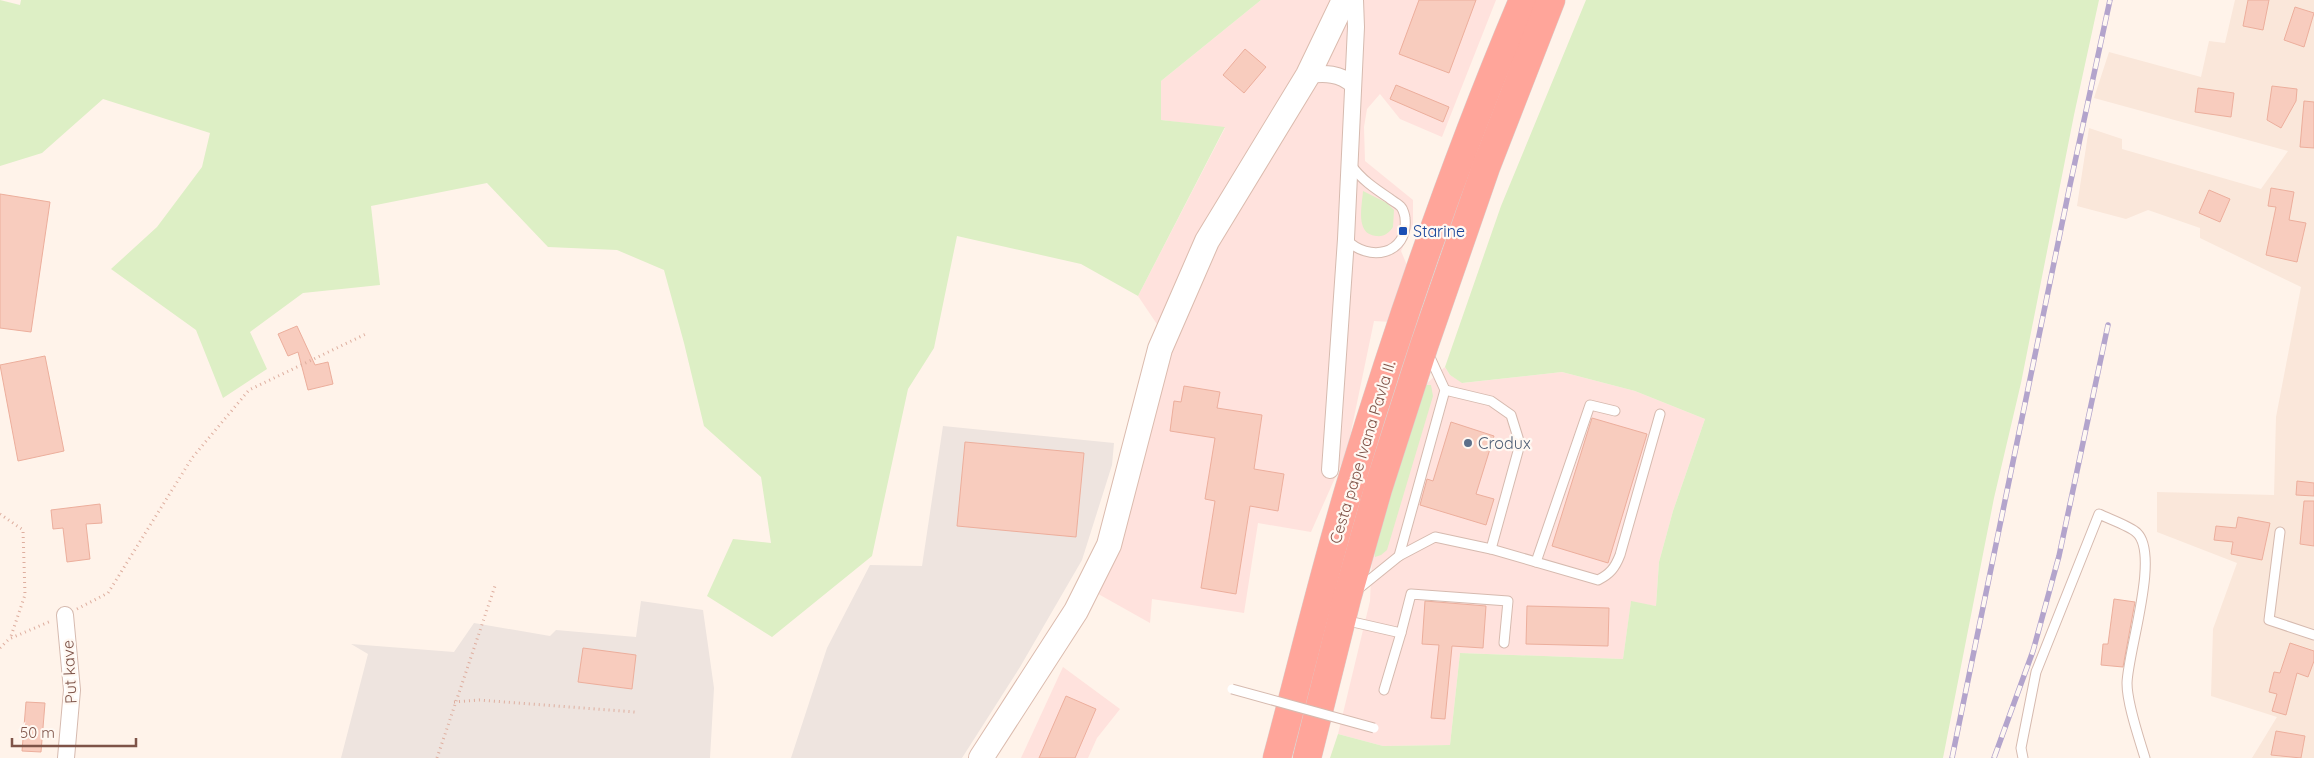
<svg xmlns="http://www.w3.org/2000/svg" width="2314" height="758" font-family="Quicksand,sans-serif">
<rect width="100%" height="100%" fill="#fff3ea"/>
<path fill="#fae7da" d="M2235 0H2314V758H2252L2277 717 2211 696 2213 629 2237 563 2157 532V492L2274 495 2276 417 2301 287 2200 238V228L2148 210 2126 219 2077 206 2089 128 2122 139V149L2261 189 2288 151 2094 98 2109 52 2201 77 2209 41 2225 43Z"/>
<g fill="#ffe2dd">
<path d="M1261 0H1496L1442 137 1400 119 1380 94 1367 109 1364 127 1365 161 1413 200V225L1401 251 1409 270 1391 322 1374 321 1347 451 1311 532 1258 523 1244 613 1152 599 1150 623 1093 591 1171 345 1138 296 1225 128 1161 120V81Z"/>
<path d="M1445 367 1450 375 1463 383 1562 372 1635 391 1705 419 1673 511 1659 562 1656 606 1631 602 1623 659 1460 653 1450 745 1383 746 1338 734 1370 601 1372 556 1425 385Z"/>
<path d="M1063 667 1120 709 1097 738 1088 758H1021Z"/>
</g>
<g fill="#eee4df">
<path d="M943 426 1114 443 1112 465 1082 560 1020 667 962 758H791L827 648 870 565 922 566Z"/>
<path d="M641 601 703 610 714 688 710 758H341L368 654 351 644 454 652 474 623 550 636 556 630 636 637Z"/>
</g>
<g fill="#ddefc5">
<path d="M0 0 20 5 21 0H1261L1161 81V120L1225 127 1138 296 1081 264 957 236 934 348 908 389 872 556 772 637 707 596 733 539 771 543 761 477 704 426 684 343 664 270 617 250 548 247 487 183 371 206 380 285 303 293 250 332 267 369 223 398 196 330 111 269 157 227 202 167 210 133 103 99 42 153 0 166Z"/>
<path d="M1586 0H2099L2074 115 2021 383 1994 498 1943 758H1330L1338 734 1383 746 1450 745 1460 653 1623 659 1631 601 1656 606 1659 562 1673 511 1705 419 1635 391 1562 372 1462 383 1450 375 1445 367 1501 206Z"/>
<path d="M1363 191 1387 203 1394 210 1393 227C1389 233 1384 237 1376 236 1355 234 1362 206 1363 191Z"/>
<path d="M1425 385H1431L1433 396 1387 550 1381 555 1375 557 1374 550Z"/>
</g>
<g fill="#f8ccbe" stroke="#ecae9c">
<path d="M1419 0H1476L1449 73 1399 54Z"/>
<path d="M2248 0H2269L2263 30 2243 26Z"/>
<path d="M2295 7 2314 13 2304 47 2284 40Z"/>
<path d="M1245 49 1266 67 1244 93 1223 75Z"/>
<path d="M1396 85 1449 107 1443 122 1390 99Z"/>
<path d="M2272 86 2297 89 2296 101 2281 128 2267 120Z"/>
<path d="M2198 88 2234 93 2231 117 2195 112Z"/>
<path d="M2304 101 2314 102V148L2300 147Z"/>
<path d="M2271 188 2294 192 2289 220 2306 223 2297 262 2266 255 2276 207 2268 206Z"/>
<path d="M2209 190 2230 199 2220 222 2199 213Z"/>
<path d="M0 194 50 202 31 332 0 328Z"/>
<path d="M297 326 315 365 328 362 333 384 308 390 298 352 288 356 278 334Z"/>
<path d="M45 356 64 451 18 461 0 365Z"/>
<path d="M1184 386 1220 392 1217 408 1262 415 1254 469 1284 474 1278 511 1250 506 1236 594 1201 588 1215 501 1205 499 1215 438 1170 431 1174 401 1181 402Z"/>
<path d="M1592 418 1647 434 1608 563 1552 546Z"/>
<path d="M1451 422 1494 436 1476 494 1494 499 1486 525 1420 505 1427 479 1433 481Z"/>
<path d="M965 442 1084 453 1076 537 957 526Z"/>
<path d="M2297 481 2314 483V496L2296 495Z"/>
<path d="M2304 501H2314V546L2300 544Z"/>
<path d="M100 504 102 523 86 524 90 559 67 562 63 528 53 529 51 510Z"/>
<path d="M2238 517 2270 523 2262 560 2231 554 2233 542 2214 540 2216 526 2236 528Z"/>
<path d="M2114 599 2135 602 2123 667 2101 665 2103 644H2108Z"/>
<path d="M1425 601 1486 606 1483 648 1452 646 1445 719 1431 718 1439 645 1422 644Z"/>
<path d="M1527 606 1609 608 1608 646 1526 644Z"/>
<path d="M2290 643 2314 651V661L2308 677 2297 673 2286 715 2272 711 2277 694 2269 692 2274 672 2280 673Z"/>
<path d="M583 648 636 655 632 689 578 682Z"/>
<path d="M1066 696 1096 709 1075 758H1039Z"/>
<path d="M26 702 45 703 41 752 22 751Z"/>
<path d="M2276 731 2305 736 2301 758 2271 755Z"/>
</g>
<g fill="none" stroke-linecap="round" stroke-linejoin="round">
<defs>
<g id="lane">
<path d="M1346 239C1368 263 1409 255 1405 218 1405 216 1403 209 1401 207 1399 204 1392 201 1389 198 1374 188 1361 179 1351 165"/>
<path d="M2280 532 2269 620 2314 635"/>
<path d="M1491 549 1598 580C1610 574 1615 568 1620 555L1660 414"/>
<path d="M1399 556 1435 537 1491 549 1520 444 1511 415 1491 401 1445 390"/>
<path d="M1536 562 1590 405 1615 411"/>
<path d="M1357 590 1399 556 1445 390 1428 353"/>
<path d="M1344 620 1401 633 1384 690"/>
<path d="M1401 633 1411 594 1508 601 1504 643"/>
<path d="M2023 758 2021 748 2036 672 2099 514C2109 519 2130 526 2137 533 2160 555 2128 651 2127 683 2127 704 2139 738 2145 758"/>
</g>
<g id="street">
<path d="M1308 75C1325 73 1340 73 1353 85"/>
<path d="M1330 470 1346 239 1356 27 1355 0"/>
<path d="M65 615 72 690 66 758"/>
</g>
<path id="secondary" d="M981 758 1076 611 1109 545 1160 349 1207 241 1308 75 1344 0"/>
<g id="highway">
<path d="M1277 758C1302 665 1324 571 1352 479 1401 317 1457 156 1523 0"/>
<path d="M1307 758 1347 598 1378 489 1424 346 1486 167 1551 0"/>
</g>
</defs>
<use href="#lane" stroke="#d6baaf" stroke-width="11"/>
<use href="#street" stroke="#d6baaf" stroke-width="18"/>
<use href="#secondary" stroke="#dbbbae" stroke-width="26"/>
<use href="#highway" stroke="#dbcfcc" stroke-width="29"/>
<g stroke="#deae9f" stroke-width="3" stroke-dasharray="1 4" stroke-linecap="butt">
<path d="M0 514 23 530 25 595 10 639"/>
<path d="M77 609 108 593 192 458 249 390 368 333"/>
<path d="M0 648 9 639 51 621"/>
<path d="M454 702 479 700 635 712"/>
<path d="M437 758 496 583"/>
</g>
<use href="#lane" stroke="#fff" stroke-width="9"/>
<use href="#street" stroke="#fff" stroke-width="16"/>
<use href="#secondary" stroke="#fff" stroke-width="24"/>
<use href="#highway" stroke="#ffa59a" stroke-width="28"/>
<defs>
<g id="rail">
<path d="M1952 758 2070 185 2110 0"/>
<path d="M1994 758 2033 651 2059 556 2108 325"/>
</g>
</defs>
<use href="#rail" stroke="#b3a4cc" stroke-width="5.5"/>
<use href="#rail" stroke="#fff8f2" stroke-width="4" stroke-dasharray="11" stroke-linecap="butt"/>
<defs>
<path id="lane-bridge" d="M1232 689 1374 728"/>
</defs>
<use href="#lane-bridge" stroke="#d6baaf" stroke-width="11" stroke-linecap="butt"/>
<use href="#lane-bridge" stroke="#fff" stroke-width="9"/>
</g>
<rect fill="#1a4fb4" stroke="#fff8f2" stroke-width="2" x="1398" y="226" width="10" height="10" rx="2.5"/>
<circle fill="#5c6f8a" stroke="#fff8f2" stroke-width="2" cx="1468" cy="443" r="5"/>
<g text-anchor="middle" stroke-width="4.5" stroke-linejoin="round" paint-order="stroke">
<g font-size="16" fill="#164399" stroke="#fff8f2" text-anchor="start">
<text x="1413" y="237">Starine</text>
</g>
<g font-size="16" fill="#4e5e75" stroke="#fff8f2" text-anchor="start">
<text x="1478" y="449">Crodux</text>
</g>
<g font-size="16" fill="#7e5348" stroke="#fff8f2">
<text transform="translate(1362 452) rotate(-73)" y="6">Cesta pape Ivana Pavla II.</text>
<text transform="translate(69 672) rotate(-93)" y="6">Put kave</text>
</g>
</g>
<path d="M12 738v8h124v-8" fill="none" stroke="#7e5348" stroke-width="2.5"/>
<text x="20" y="738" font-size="15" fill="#7e5348" stroke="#fff8f2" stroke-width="4" paint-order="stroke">50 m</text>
</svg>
